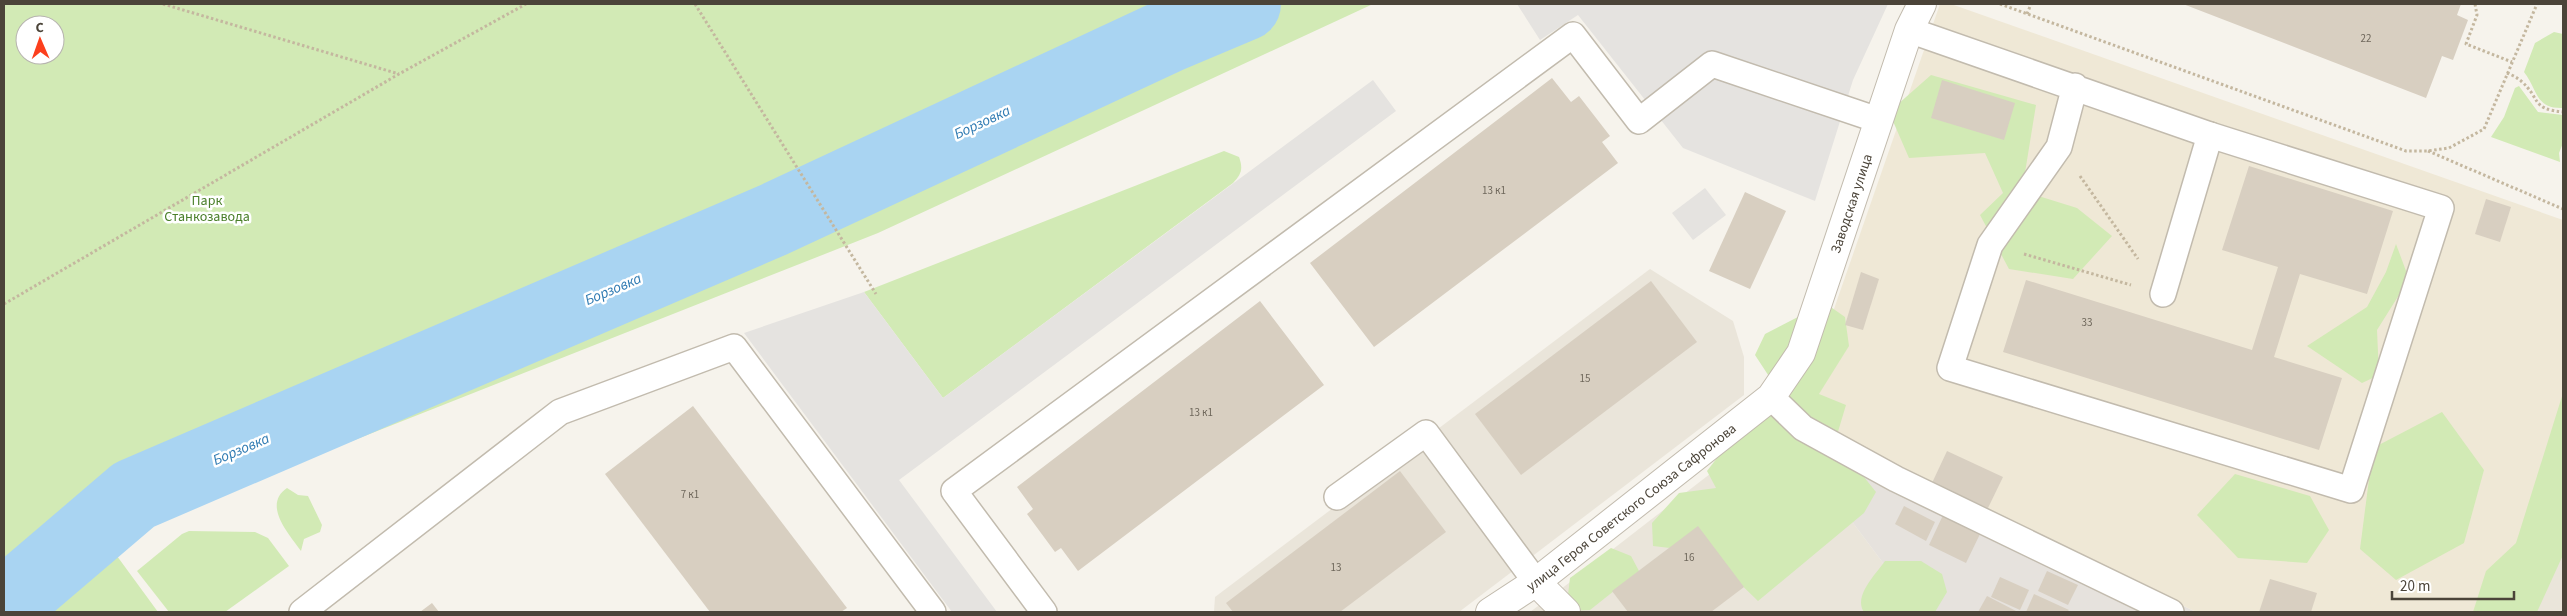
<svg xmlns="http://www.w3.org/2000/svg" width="2567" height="616" font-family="'Source Sans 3',sans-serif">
<rect width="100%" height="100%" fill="#f6f3ec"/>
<g fill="#eae5da">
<path d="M1650 269 1733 321 1744 357V395L1459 612H1214L1215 597Z"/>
<path d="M1777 422 1920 612H1530L1577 577Z"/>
<path d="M2563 531V612H2527Z"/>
</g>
<path fill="#e6e2dd" d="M1810 378 1932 483 2196 612H1920L1777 422Z"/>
<path fill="#efe8d6" d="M1940 4H1951L2563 220V531L2527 612H2196L1823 428 1810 378Z"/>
<g fill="#d2eab5" fill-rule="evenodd">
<path d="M4 4H1373L878 233 261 477 166 512 117 556 158 612H4ZM25 25H55V55H25Z"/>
<path d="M2554 32 2563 34V108C2535 109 2538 90 2524 72L2535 43Z"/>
<path d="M1931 75 2036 105 2022 191 2077 208 2112 236 2073 279 2009 269 1980 215 2003 193 1985 153 1909 158 1889 112Z"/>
<path d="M2519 86 2538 112 2563 115V143L2559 153 2560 162 2491 137 2504 117 2515 88Z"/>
<path d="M1224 151 1239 157C1243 168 1242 174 1233 183L943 398 864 292Z"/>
<path d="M2396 244 2409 279 2377 330 2379 375 2362 383 2307 346 2367 307 2386 272Z"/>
<path d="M1825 303 1845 317 1849 346 1819 394 1846 405 1831 455 1860 472 1876 492 1864 513 1758 601 1690 535 1670 548 1653 546 1652 523 1679 493 1716 488 1707 471 1774 384 1755 355 1765 334Z"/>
<path d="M2563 393V555L2537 612H2473L2486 571 2516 543Z"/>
<path d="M2442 412 2484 470 2464 543 2396 580 2360 549 2373 448Z"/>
<path d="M2235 474 2310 496 2329 530 2307 563 2238 558 2197 515Z"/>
<path d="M287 488 298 495 308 496 322 525 320 532 304 539 301 551C289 534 262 505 287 488Z"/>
<path d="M189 531 255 532 268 538 289 566 225 612H169L137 571 182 534Z"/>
<path d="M1611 548 1631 556 1639 571 1590 610 1566 611 1570 578Z"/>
<path d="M1885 561H1921L1942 574 1947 592 1935 612H1864C1853 596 1876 574 1885 561Z"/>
</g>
<g fill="#e5e3e0">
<path d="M1517 4H1888L1853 80 1815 201 1683 148 1578 15 1540 40Z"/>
<path d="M1373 80 1396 111 899 480 997 612H952L744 333 864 292 943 398Z"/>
<path d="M1705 188 1726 215 1693 240 1672 213Z"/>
</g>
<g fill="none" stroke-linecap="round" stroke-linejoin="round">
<path stroke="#a9d4f2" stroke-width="74" d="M4 606 134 495 773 220 1168 36 1244 4"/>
</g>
<g fill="#d8cfc1">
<path d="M2183 4H2461L2457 15 2468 20 2453 60 2442 56 2426 98Z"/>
<path d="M1552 78 1571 102 1579 96 1610 136 1602 142 1618 163 1374 347 1310 263Z"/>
<path d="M1942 80 2015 103 2004 140 1931 118Z"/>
<path d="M2249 166 2393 211 2367 294 2300 274 2274 357 2342 378 2319 450 2003 352 2026 280 2252 350 2278 267 2222 250Z"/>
<path d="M1745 192 1786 211 1750 289 1709 271Z"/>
<path d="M2486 199 2511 207 2500 242 2475 234Z"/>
<path d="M1861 272 1879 279 1863 330 1845 325Z"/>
<path d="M1651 281 1697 342 1521 475 1475 414Z"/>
<path d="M1260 301 1324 385 1078 571 1061 548 1055 552 1027 514 1033 509 1017 487Z"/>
<path d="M693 406 847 608 841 612H710L605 474Z"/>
<path d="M1947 451 2003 477 1988 508 1932 483Z"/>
<path d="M1400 471 1446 532 1340 612H1233L1226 603Z"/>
<path d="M1904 506 1935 522 1926 541 1895 524Z"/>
<path d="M1944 513 1981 532 1966 563 1929 545Z"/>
<path d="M1698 526 1744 587 1711 612H1628L1612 591Z"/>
<path d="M2047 571 2078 585 2068 605 2038 591Z"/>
<path d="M2000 577 2029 590 2020 610 1991 597Z"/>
<path d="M2270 579 2317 593 2311 612H2259Z"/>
<path d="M2034 594 2069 610 2067 612H2026Z"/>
<path d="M1987 596 2018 612H1978Z"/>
<path d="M432 603 439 612H420Z"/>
</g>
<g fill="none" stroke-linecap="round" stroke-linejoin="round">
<defs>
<g id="lane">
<path d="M1909 30 2210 135 2441 208 2351 490 1950 368 1990 245 2059 147 2075 86"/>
<path d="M2163 294 2210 135"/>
<path d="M1771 397 1803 428 1896 479 2171 612"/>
<path d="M1337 497 1426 433 1536 582"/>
<path d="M302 612 560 412 734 347 933 612"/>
<path d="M1044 612 954 491 1573 35 1639 121 1712 64 1878 120"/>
</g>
<g id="street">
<path d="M1536 582 1566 612"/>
<path id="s1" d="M1490 612 1536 582 1771 397 1801 353 1909 30 1922 4"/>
</g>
</defs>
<use href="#lane" stroke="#c2bbae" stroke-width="28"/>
<use href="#street" stroke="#c2bbae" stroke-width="30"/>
<g stroke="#c4b79f" stroke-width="3" stroke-dasharray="2.5 2.5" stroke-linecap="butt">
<path d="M163 4 399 74"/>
<path d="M695 4 876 294"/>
<path d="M2000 4 2406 151H2427L2449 148 2484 129 2537 4"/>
<path d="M2475 4 2477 15 2466 44 2512 62"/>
<path d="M2027 14 2031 4"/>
<path d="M2507 73C2512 75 2518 78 2521 81 2541 98 2530 109 2563 112"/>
<path d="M2428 151 2563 209"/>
<path d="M2080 176 2138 259"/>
<path d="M2024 254 2131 285"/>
<path d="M4 304 399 74 526 4"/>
</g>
<use href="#lane" stroke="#fff" stroke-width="25"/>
<use href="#street" stroke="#fff" stroke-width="28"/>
</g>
<g text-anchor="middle" stroke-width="5" stroke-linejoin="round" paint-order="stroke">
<g font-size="11" fill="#6e675b">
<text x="2366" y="42">22</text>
<text x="1494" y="194">13 к1</text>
<text x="2087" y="326">33</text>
<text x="1585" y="382">15</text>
<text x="1201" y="416">13 к1</text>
<text x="690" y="498">7 к1</text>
<text x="1689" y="561">16</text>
<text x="1336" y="571">13</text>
</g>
<g font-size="14" fill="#4a7f2a" stroke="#fff">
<text x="207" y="205">Парк<tspan x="207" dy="16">Станкозавода</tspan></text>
</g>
<g font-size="14" fill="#4b4439" stroke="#fff">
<text dy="5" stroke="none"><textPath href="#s1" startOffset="565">Заводская улица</textPath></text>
<text dy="5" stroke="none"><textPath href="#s1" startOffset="176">улица Героя Советского Союза Сафронова</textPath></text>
</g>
<g font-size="15" font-style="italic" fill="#2e7ab2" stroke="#fff">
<text transform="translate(982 122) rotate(-25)" y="5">Борзовка</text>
<text transform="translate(613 289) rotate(-23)" y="5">Борзовка</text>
<text transform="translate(241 449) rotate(-23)" y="5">Борзовка</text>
</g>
</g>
<rect width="2567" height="616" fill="none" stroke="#4b4439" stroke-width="10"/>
<g transform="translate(40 40) rotate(358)"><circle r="24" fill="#ffffff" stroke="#b7b4b0"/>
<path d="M0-4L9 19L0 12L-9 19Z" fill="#fc3f1d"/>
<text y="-8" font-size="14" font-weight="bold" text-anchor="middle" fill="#4b4439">С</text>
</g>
<path d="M2392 591v8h122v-8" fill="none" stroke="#4b4439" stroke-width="2.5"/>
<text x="2400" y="591" font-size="15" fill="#4b4439" stroke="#ffffff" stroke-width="4" paint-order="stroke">20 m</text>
</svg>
